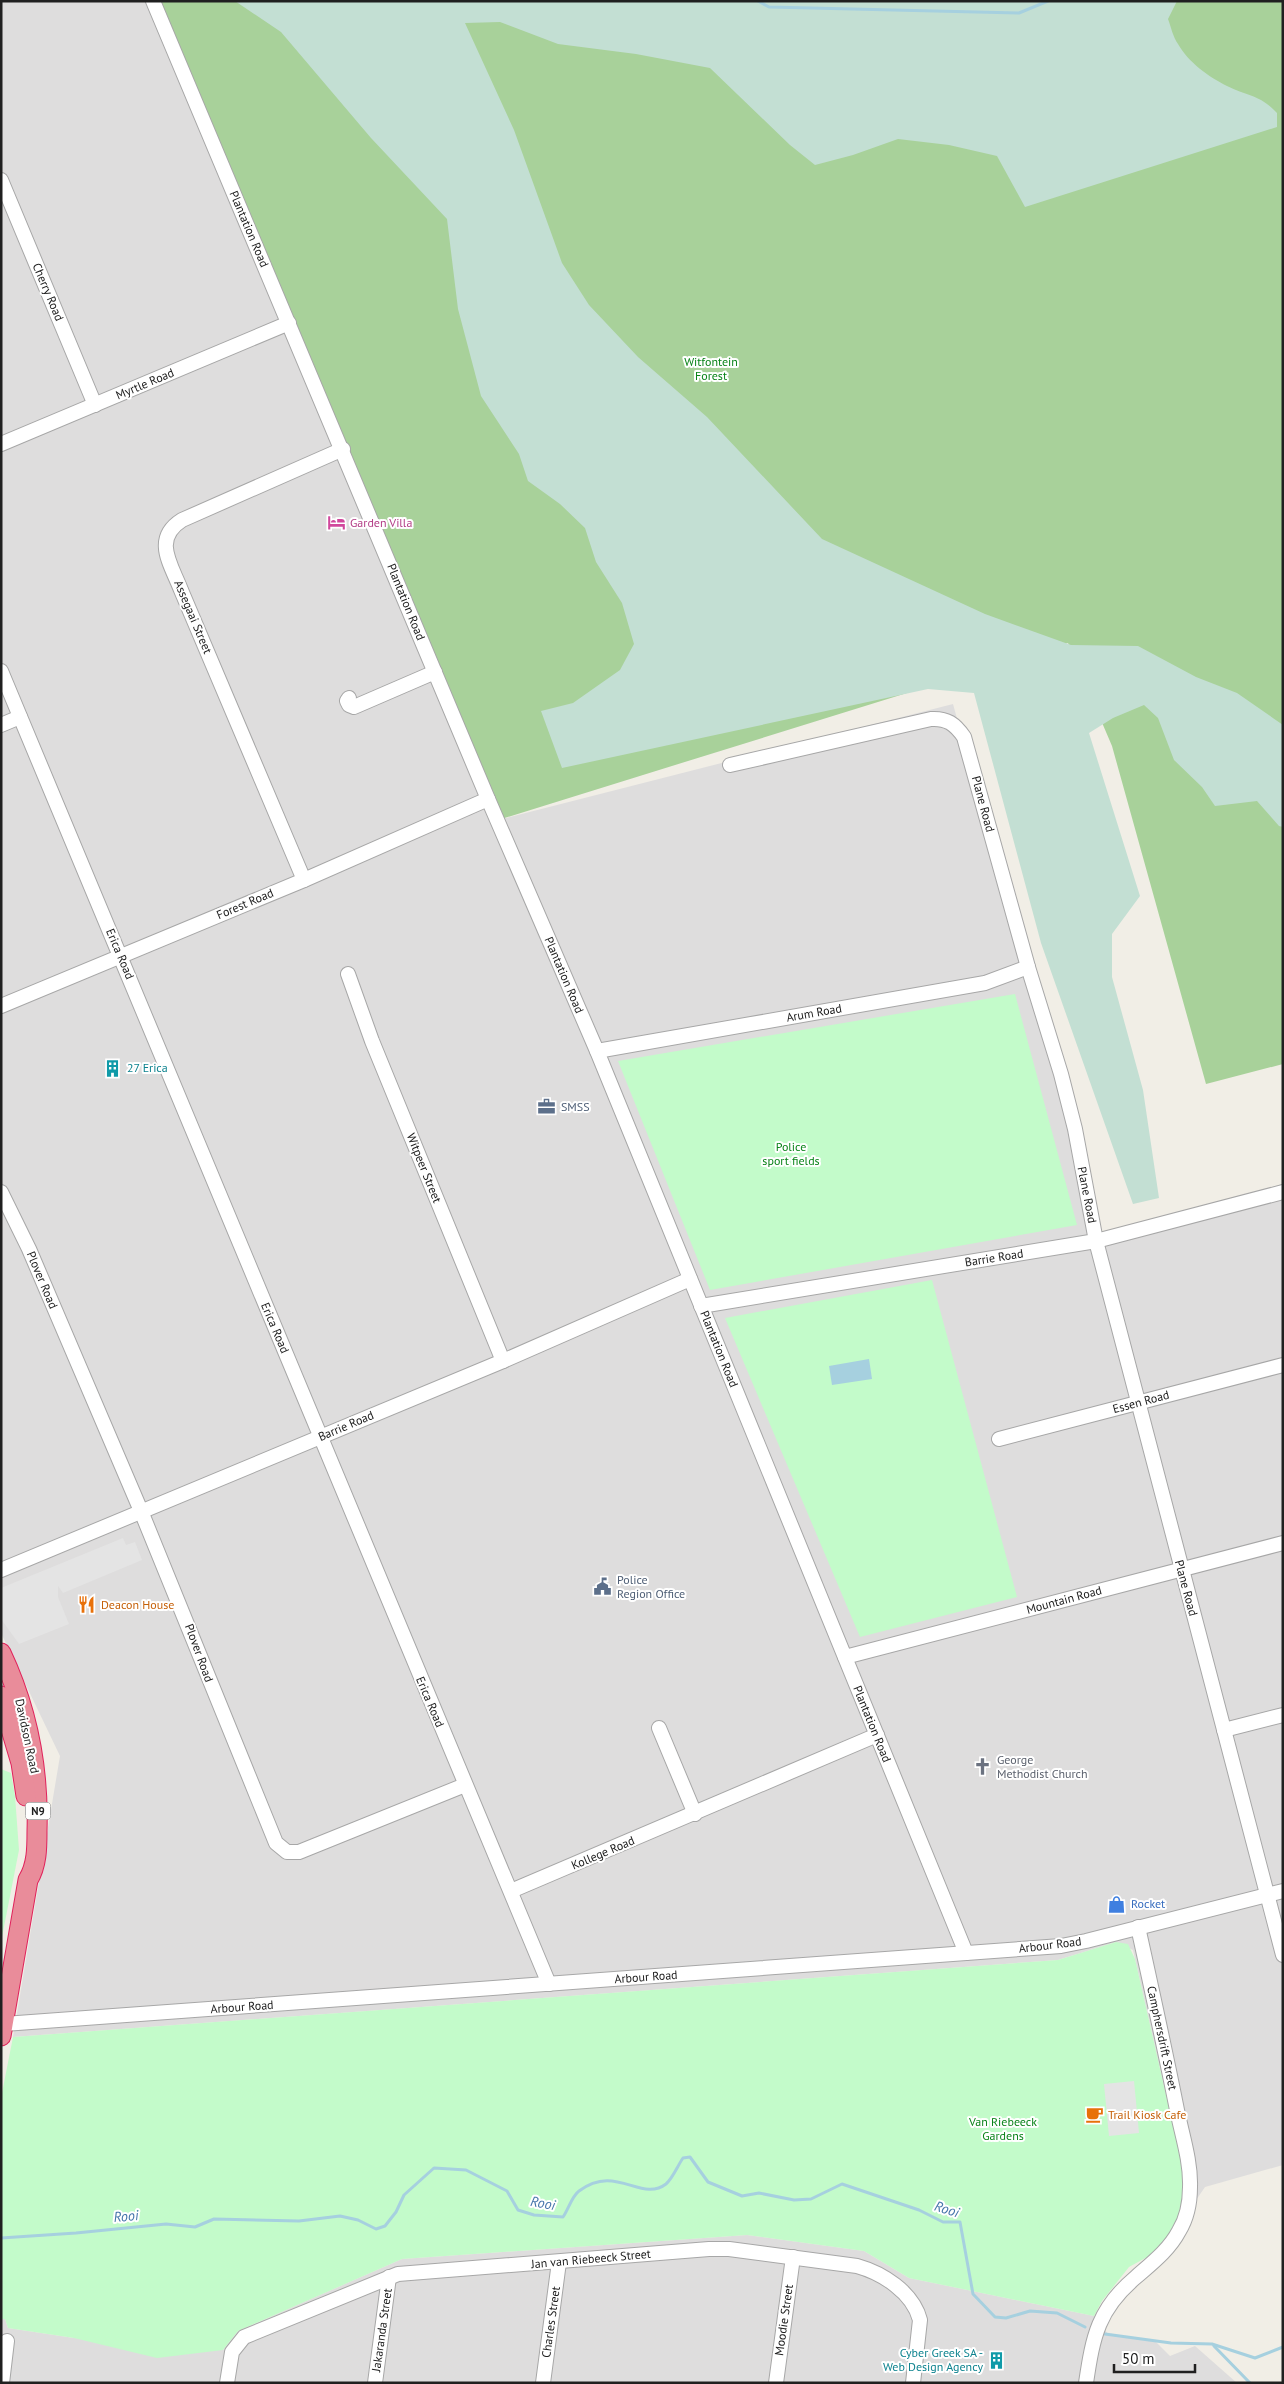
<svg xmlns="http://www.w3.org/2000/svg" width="1284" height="2384" font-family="'PT Sans',sans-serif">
<rect width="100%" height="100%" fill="#f1eee6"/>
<g fill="#dedddd">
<path d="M1 1H160L498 820 953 704 1099 1233 1283 1184V2165L1205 2187 1181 2222 1186 2183 1135 1959 1133 1950 1116 1942 1058 1960 13 2037 60 1756 1 1633Z"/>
<path d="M747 2235 864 2251 909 2278 1094 2316 1108 2334 1154 2340 1170 2356 1195 2346 1237 2383H1V2319H5L8 2328 74 2338 223 2350 238 2331 402 2259Z"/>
</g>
<path fill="#a8d19a" d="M160 1H1283V1064L1206 1084 1112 746 1068 643 498 820Z"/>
<path fill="#c3dfd3" d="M235 1H1177L1168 19C1171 27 1173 37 1178 44 1188 62 1209 77 1227 86 1247 96 1261 95 1277 113V127L1025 207 997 156 949 145 898 139 853 155 815 165 790 145 710 68 636 54 558 44 500 22 465 23 514 130 562 263 589 305 638 357 707 417 822 539 985 614 1071 645 1138 646 1196 677 1237 693 1283 725V827L1279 826 1257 801 1215 806 1202 787 1174 760 1158 718 1144 705 1113 718 1089 733 1140 896 1112 934V977L1143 1090 1159 1198 1133 1204 1041 943 974 693 928 689 562 768 541 711 573 703 620 670 634 644 622 603 596 562 585 528 560 504 528 481 519 454 481 396 458 309 447 219 371 138 281 32Z"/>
<g fill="#c3fbca">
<path d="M1015 994 1077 1225 710 1290 618 1061Z"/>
<path d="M932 1280 1017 1597 860 1637 725 1318Z"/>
<path d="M1 1769 11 1773 15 1796 19 1850 1 1942Z"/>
<path d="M1116 1942 1128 1944 1135 1959 1186 2183 1181 2222 1160 2250 1129 2267 1102 2301 1094 2316 909 2278 864 2251 747 2235 402 2259 238 2331 223 2350 157 2358 74 2338 8 2328 5 2319H1V2098L13 2037 1058 1960Z"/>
</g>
<g fill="#e4e4e4">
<path d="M123 1538 126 1545 135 1542 142 1560 63 1593 58 1586V1597L69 1624 19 1644 1 1619V1588Z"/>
<path d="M1134 2081 1139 2133 1109 2136 1104 2084Z"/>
</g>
<path fill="#a6d0df" d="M869 1359 872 1379 832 1385 829 1366Z"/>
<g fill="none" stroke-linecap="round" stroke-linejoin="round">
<g stroke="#a6d0df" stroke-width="3">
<path d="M758 1 769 7 1019 13 1048 1"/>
<path d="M1 2238 76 2233 166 2224 195 2227 214 2219 299 2221 340 2216 358 2220 376 2229 385 2226 396 2212 404 2195 434 2168 466 2170 507 2191 518 2210 534 2215 563 2217C568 2210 572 2196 579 2191 616 2163 641 2203 666 2184 673 2178 678 2165 683 2158L690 2157 708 2182 742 2196 759 2193 794 2200 811 2199 842 2184 919 2210 943 2222H960L973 2294 995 2317 1006 2318 1030 2311 1057 2313 1085 2327"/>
<path d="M1105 2334 1171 2343 1212 2344 1255 2358 1283 2347"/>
<path d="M1214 2346 1250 2383"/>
</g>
<defs>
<g id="minor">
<path d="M153 1 488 799 597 1051 966 1953"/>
<path d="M1 180 95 405"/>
<path d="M1 444 289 323"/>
<path d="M1 671 549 1984"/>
<path d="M349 698 347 701 349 705 354 707 435 672"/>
<path d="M1 725 20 717"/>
<path d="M730 765 931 719C947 718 955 724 964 737L1028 967 1061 1074 1075 1129 1096 1241 1283 1955"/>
<path d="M304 880 181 590C171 564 152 539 182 520L343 449"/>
<path d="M348 974 372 1041 503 1361"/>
<path d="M1 1006 304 880 488 799"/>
<path d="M597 1051 985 983 1028 967"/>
<path d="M1 1192 29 1249 141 1511 276 1843 287 1852H299L465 1785"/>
<path d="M701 1306 1096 1241 1283 1192"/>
<path d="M999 1439 1283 1365"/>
<path d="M1 1570 503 1361 690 1279"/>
<path d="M845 1657 1283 1543"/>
<path d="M659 1728 695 1814"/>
<path d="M1224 1730 1283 1715"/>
<path d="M511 1891 877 1735"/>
<path d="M4 2024 1061 1946 1086 1941 1283 1891"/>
<path d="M2 2383 7 2341"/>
<path d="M227 2383 232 2352 244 2337 398 2274 709 2249H729L857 2266C882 2273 913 2292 920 2320L913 2383"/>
<path d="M375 2383 389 2277"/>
<path d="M543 2383 559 2262"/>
<path d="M776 2383 793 2257"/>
<path d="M1086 2383C1093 2336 1098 2309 1136 2277 1152 2263 1169 2250 1179 2231 1187 2218 1190 2201 1190 2187 1191 2160 1181 2132 1176 2105 1164 2045 1151 1986 1138 1927"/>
</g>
<g id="highway">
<path d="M1 1653C28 1710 39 1769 37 1831 37 1848 37 1865 28 1880L1 2036"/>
<path d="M1 1696 21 1763 26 1796"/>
</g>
</defs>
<use href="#minor" stroke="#a7a7a7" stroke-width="16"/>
<use href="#highway" stroke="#e0225b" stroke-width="21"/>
<use href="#minor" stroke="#fff" stroke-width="14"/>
<use href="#highway" stroke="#e98c9a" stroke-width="19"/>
</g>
<defs>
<symbol id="hotel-bare" viewBox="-9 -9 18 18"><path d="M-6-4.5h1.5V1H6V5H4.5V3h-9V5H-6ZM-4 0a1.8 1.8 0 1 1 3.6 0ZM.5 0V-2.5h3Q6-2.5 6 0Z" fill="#d1479c" stroke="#fff" stroke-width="2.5" paint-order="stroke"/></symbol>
<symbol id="building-bare" viewBox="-9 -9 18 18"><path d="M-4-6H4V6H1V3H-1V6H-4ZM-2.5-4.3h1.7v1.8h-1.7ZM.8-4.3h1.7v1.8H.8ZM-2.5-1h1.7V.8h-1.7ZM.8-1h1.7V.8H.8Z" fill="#0f9aa8" stroke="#fff" stroke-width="2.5" paint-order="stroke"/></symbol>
<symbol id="office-bare" viewBox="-9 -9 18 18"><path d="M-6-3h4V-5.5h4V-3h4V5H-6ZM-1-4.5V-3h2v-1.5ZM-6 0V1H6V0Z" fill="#5c6f8a" stroke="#fff" stroke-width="2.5" paint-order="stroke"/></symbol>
<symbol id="civic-bare" viewBox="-9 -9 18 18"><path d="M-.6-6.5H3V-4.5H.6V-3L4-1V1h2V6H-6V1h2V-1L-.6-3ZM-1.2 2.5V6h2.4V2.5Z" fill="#5c6f8a" stroke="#fff" stroke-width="2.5" paint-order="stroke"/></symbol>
<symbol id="restaurant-bare" viewBox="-9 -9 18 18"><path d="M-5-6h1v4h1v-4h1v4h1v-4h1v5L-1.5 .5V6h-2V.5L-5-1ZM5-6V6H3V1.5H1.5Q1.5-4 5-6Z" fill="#e8710a" stroke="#fff" stroke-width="2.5" paint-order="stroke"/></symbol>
<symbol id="church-bare" viewBox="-9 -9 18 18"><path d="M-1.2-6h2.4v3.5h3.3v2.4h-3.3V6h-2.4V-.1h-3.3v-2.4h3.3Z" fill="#6b7280" stroke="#fff" stroke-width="2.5" paint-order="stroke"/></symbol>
<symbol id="shop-bare" viewBox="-9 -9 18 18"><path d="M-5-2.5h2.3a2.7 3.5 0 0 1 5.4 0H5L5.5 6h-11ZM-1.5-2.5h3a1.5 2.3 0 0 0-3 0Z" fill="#3f7fe0" stroke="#fff" stroke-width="2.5" paint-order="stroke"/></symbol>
<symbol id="cafe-bare" viewBox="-9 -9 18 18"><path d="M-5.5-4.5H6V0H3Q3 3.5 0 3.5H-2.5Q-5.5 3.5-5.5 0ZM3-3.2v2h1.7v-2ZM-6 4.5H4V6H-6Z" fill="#e8710a" stroke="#fff" stroke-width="2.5" paint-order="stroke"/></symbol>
</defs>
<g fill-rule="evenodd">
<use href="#hotel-bare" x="324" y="510" width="25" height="25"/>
<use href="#building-bare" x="100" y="1056" width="25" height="25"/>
<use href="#office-bare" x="534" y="1094" width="25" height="25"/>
<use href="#civic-bare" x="590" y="1574" width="25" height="25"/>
<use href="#restaurant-bare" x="74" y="1592" width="25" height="25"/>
<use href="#church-bare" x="970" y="1754" width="25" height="25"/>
<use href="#shop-bare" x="1104" y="1892" width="25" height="25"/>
<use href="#cafe-bare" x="1082" y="2102" width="25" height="25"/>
<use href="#building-bare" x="984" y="2348" width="25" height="25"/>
</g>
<g text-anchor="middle" stroke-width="4" stroke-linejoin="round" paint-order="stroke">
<rect fill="#fff" stroke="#636363" stroke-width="1" x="25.5" y="1802.5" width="25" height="17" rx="4"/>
<g font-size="11" font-weight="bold" fill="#202020">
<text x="38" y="1815">N9</text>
</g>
<g font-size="12" fill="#202020" stroke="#fff">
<text transform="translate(249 229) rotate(67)" y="4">Plantation Road</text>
<text transform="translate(48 292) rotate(67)" y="4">Cherry Road</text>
<text transform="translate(145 384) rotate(-23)" y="4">Myrtle Road</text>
<text transform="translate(406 602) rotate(68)" y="4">Plantation Road</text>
<text transform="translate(193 617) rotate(67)" y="4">Assegaai Street</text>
<text transform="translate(983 804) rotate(75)" y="4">Plane Road</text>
<text transform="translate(245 904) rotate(-23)" y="4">Forest Road</text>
<text transform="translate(120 954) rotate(67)" y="4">Erica Road</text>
<text transform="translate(564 975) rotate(67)" y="4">Plantation Road</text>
<text transform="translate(814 1013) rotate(-10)" y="4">Arum Road</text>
<text transform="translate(424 1168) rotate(68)" y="4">Witpeer Street</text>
<text transform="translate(1087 1195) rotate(79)" y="4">Plane Road</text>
<text transform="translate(994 1258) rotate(-9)" y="4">Barrie Road</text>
<text transform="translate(42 1280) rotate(67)" y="4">Plover Road</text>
<text transform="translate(275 1328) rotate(67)" y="4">Erica Road</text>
<text transform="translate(719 1349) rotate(68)" y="4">Plantation Road</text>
<text transform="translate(1141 1402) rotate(-15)" y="4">Essen Road</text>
<text transform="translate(346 1426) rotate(-23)" y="4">Barrie Road</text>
<text transform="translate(1186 1588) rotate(75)" y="4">Plane Road</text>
<text transform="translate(1064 1600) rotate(-15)" y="4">Mountain Road</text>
<text transform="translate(199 1653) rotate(70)" y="4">Plover Road</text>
<text transform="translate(430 1702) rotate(67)" y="4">Erica Road</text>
<text transform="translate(872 1724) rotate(68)" y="4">Plantation Road</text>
<text transform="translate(27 1736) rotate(78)" y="4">Davidson Road</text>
<text transform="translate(603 1853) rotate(-23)" y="4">Kollege Road</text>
<text transform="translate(1050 1945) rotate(-7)" y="4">Arbour Road</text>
<text transform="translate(646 1977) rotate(-4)" y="4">Arbour Road</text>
<text transform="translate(242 2007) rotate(-4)" y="4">Arbour Road</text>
<text transform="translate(1162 2038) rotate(78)" y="4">Camphersdrift Street</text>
<text transform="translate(591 2259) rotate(-5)" y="4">Jan van Riebeeck Street</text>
<text transform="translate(784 2320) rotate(-82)" y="4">Moodie Street</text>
<text transform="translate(551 2322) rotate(-82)" y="4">Charles Street</text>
<text transform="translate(382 2330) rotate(-82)" y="4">Jakaranda Street</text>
</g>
<g font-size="12" fill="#098318" stroke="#fff">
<text x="711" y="366">Witfontein<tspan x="711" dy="14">Forest</tspan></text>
<text x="791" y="1151">Police<tspan x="791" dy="14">sport fields</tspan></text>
<text x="1003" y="2126">Van Riebeeck<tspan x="1003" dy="14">Gardens</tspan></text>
</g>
<g font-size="12" fill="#b23c85" stroke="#fff" text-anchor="start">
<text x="350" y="527">Garden Villa</text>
</g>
<g font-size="12" fill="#0d838f" stroke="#fff" text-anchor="start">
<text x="127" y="1072">27 Erica</text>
<text x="983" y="2357" text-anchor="end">Cyber Greek SA -<tspan x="983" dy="14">Web Design Agency</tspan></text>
</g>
<g font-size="12" fill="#4e5e75" stroke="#fff" text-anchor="start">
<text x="561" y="1111">SMSS</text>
<text x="617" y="1584">Police<tspan x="617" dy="14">Region Office</tspan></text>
</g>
<g font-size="12" fill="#c56008" stroke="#fff" text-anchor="start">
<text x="101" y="1609">Deacon House</text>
<text x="1108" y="2119">Trail Kiosk Cafe</text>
</g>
<g font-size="12" fill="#5b616d" stroke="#fff" text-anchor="start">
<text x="997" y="1764">George<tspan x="997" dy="14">Methodist Church</tspan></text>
</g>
<g font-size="12" fill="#366cbe" stroke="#fff" text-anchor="start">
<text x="1131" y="1908">Rocket</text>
</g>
<g font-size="14" font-style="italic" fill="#4675ab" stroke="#fff">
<text transform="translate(543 2203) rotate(10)" y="5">Rooi</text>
<text transform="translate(947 2209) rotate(18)" y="5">Rooi</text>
<text transform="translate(126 2216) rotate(-5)" y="5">Rooi</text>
</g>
</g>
<rect width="1284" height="2384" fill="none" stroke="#202020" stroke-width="5"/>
<path d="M1114 2364v8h81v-8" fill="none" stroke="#202020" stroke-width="2.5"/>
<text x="1122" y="2364" font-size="15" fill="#202020" stroke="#ffffff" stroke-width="4" paint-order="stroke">50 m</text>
</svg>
